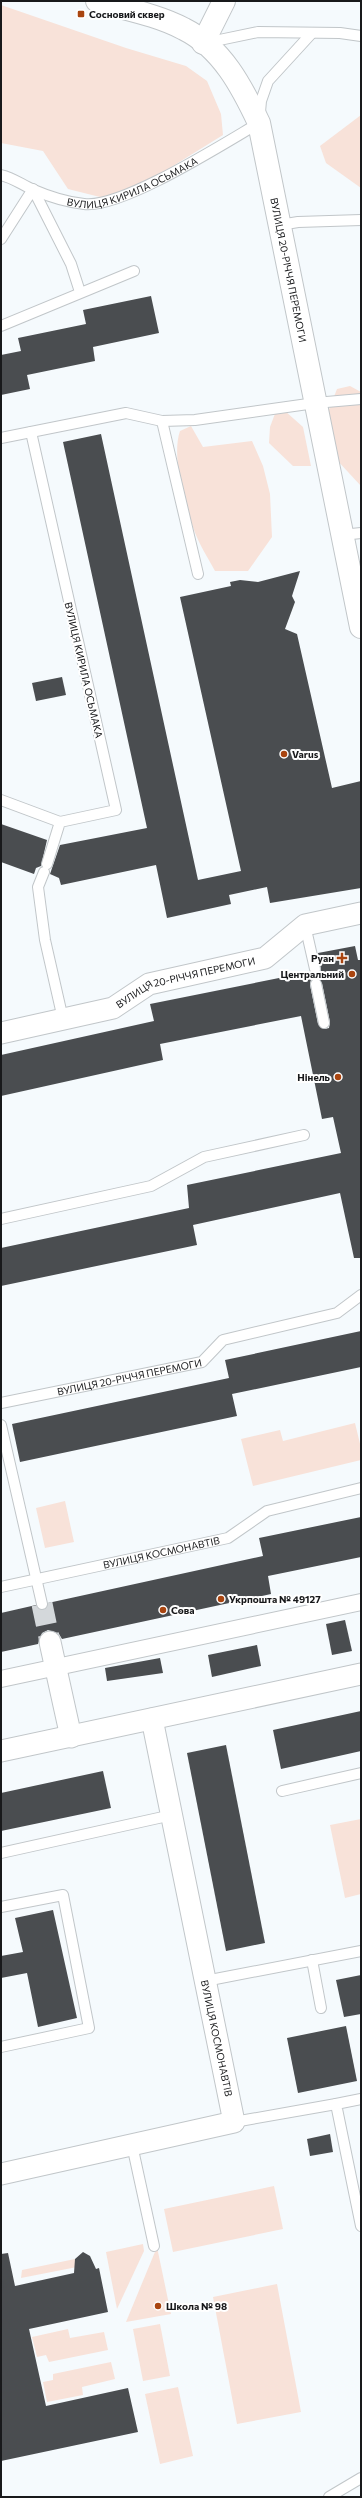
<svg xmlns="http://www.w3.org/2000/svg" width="362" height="2498" font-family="Commissioner,sans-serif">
<rect width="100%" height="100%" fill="#f5fafd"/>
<g fill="#f8e2d9">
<path d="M1 5 126 48 186 66 207 81 221 114 223 135 160 174 108 199 68 189 43 151 1 143Z"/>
<path d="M361 115V188L326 163 320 146Z"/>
<path d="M350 386 361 392V486L336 459 328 412 337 389Z"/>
<path d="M276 411H285L303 427 311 466H293L269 443 270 427Z"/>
<path d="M191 426 203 447 252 441 263 466 270 494 272 537 248 571H215C208 558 199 544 194 530 185 504 171 457 180 431Z"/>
<path d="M355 1423 361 1448V1460L253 1486 241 1439 280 1430 283 1441Z"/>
<path d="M65 1501 74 1542 45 1548 36 1508Z"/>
<path d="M361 1819V1894L345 1898 330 1825Z"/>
<path d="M274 2186 283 2229 173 2252 164 2209Z"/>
<path d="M143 2244 144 2251 117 2309 106 2252Z"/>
<path d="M157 2247 171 2314 126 2322Z"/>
<path d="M75 2259 77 2267 21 2278 22 2270Z"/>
<path d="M277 2284 301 2412 237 2424 213 2297Z"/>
<path d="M160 2324 170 2376 143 2381 133 2329Z"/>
<path d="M68 2329 70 2338 104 2332 108 2350 49 2362 46 2355 37 2357 32 2337Z"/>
<path d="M111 2362 115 2379 82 2387 83 2395 47 2402 43 2382 53 2380V2374Z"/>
<path d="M178 2387 193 2456 160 2464 145 2394Z"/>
</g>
<g fill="#4a4d50" fill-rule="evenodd">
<path d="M151 296 159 333 93 347 95 361 27 375 30 389 1 395V355L21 351 18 338 86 324 83 310Z"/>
<path d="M101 434 198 880 241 871 180 597 231 586 230 582 240 580 258 582 300 571 292 596 295 602 285 629 297 634 332 788 361 781V888L270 903 267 887 229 895 231 904 167 918 156 865 61 885 59 878 50 874 60 845 147 828 63 442Z"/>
<path d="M62 677 66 695 36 701 32 683Z"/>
<path d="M1 824 47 840 41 866 36 868 34 874 1 862Z"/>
<path d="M355 946 358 960H361V1258H354L340 1193 193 1225 197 1245 1 1286V1248L189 1208 187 1185 341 1153 333 1117 322 1119 301 1016 160 1044 163 1060 1 1096V1055L154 1021 150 1004 309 972 317 975 321 971 318 953ZM315 978 322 983 330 1022 329 1028 325 1029 318 1024 310 985 311 979Z"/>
<path d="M361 1331V1367L232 1394 237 1416 20 1462 12 1424 229 1378 225 1360Z"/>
<path d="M361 1517V1557L268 1576 271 1594 62 1639 59 1634 48 1630 42 1633 38 1644 1 1652V1613L36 1605 43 1610 47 1608 48 1603 263 1556 259 1538Z"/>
<path d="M345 1620 352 1651 332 1655 326 1624Z"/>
<path d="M257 1645 261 1666 212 1677 208 1655Z"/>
<path d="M160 1658 163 1673 107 1681 105 1668Z"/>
<path d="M361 1711V1751L281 1769 273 1730Z"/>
<path d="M226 1745 265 1943 226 1951 187 1753Z"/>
<path d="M103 1771 111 1808 1 1831V1793Z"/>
<path d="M53 1910 77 2018 38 2027 27 1973 1 1978V1956L23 1952 15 1918Z"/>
<path d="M361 1975V2014L344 2017 336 1980Z"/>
<path d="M346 2026 357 2081 298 2093 287 2038Z"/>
<path d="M330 2134 333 2152 310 2156 307 2139Z"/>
<path d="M83 2252 90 2256 96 2269 99 2268 108 2312 29 2329 46 2406 128 2388 138 2432 1 2461V2254L8 2253 15 2286 74 2273 75 2259Z"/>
</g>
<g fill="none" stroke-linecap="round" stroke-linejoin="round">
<path stroke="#d4d8db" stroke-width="21" stroke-dasharray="21 10" stroke-linecap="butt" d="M42 1604 50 1642"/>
<defs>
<g id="service">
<path d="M205 43 258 32 340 33 361 36"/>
<path id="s1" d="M1 175C14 178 22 185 34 190 50 197 66 202 84 204 121 209 223 144 259 123L261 101 268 81 311 34"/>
<path d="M280 225 298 222 361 220"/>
<path d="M1 239 33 189 71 264 80 292"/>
<path d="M1 326 134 271"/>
<path d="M162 421 198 574"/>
<path d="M1 438 31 432"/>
<path d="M342 535 361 533"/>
<path d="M1 800 60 822"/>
<path d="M47 864 60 822 116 810 31 432 126 413 162 421 195 420 315 403 361 399"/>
<path d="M44 872 38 887 45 940 63 1019"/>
<path d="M305 925 315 969"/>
<path d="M316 984 324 1023"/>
<path d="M1 1219 151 1186 204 1157 304 1135"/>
<path id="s2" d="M1 1403 202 1362 223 1340 337 1313 361 1295"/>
<path d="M1 1425 42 1604"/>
<path id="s3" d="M1 1587 228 1538 267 1511 361 1488"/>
<path d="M282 1791 361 1773"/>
<path d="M1 1853 172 1815"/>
<path d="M1 1907 63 1895 89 2028 1 2047"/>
<path d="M312 1960 321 2008"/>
<path d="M205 1981 361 1951"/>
<path d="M361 2099 336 2104 361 2226"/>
<path d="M234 2122 336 2104"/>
<path d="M132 2145 154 2246"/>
<path d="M329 2497 361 2478"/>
</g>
<path id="pedestrian" d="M1 1679 361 1602"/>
<g id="minor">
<path id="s4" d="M1 1033 113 1008 149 984 265 958 305 925 361 913"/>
<path d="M50 1642 71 1737"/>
<path d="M1 1751 361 1674"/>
<path d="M1 2174 234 2122 152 1719"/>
</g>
<g id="tertiary">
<path id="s5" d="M97 1C125 9 158 15 184 29 222 48 242 87 259 123L361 627"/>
<path d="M203 43 224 1"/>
</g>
</defs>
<use href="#service" stroke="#c1c6c9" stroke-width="12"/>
<use href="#pedestrian" stroke="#c1c6c9" stroke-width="18"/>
<use href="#minor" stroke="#c1c6c9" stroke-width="23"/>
<use href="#tertiary" stroke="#c1c6c9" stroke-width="24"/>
<use href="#service" stroke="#fff" stroke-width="10"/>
<use href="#pedestrian" stroke="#fff" stroke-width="16"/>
<use href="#minor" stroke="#fff" stroke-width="21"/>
<use href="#tertiary" stroke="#fff" stroke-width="22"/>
</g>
<g fill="#a94510" stroke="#fff" stroke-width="1.5">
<rect x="77" y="10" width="8" height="8" rx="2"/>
<circle cx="284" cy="754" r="4"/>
<path d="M340 952h4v4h4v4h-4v4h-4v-4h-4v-4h4z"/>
<circle cx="352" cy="974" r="4"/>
<circle cx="338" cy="1077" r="4"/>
<circle cx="221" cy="1599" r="4"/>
<circle cx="163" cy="1610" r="4"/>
<circle cx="158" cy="2306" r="4"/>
</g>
<g text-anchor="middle" stroke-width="4" stroke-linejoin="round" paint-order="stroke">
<g font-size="10" font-weight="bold" fill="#18191b" stroke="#fff" text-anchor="start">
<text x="89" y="18">Сосновий сквер</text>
<text x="292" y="758">Varus</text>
<text x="334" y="962" text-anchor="end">Руан</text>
<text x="344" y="978" text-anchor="end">Центральний</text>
<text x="330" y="1081" text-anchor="end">Нінель</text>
<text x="229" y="1603">Укрпошта № 49127</text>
<text x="171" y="1614">Сова</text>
<text x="166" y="2310">Школа № 98</text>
</g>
<g font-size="10" fill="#18191b" stroke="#fff">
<text dy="4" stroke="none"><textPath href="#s1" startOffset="141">ВУЛИЦЯ КИРИЛА ОСЬМАКА</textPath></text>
<text dy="4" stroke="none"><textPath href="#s5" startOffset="364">ВУЛИЦЯ 20-РІЧЧЯ ПЕРЕМОГИ</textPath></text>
<text transform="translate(84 670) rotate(77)" y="4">ВУЛИЦЯ КИРИЛА ОСЬМАКА</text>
<text dy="4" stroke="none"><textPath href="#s4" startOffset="193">ВУЛИЦЯ 20-РІЧЧЯ ПЕРЕМОГИ</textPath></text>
<text dy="4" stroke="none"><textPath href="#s2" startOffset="131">ВУЛИЦЯ 20-РІЧЧЯ ПЕРЕМОГИ</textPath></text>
<text dy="4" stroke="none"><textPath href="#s3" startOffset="164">ВУЛИЦЯ КОСМОНАВТІВ</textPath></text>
<text transform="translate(217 2038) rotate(78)" y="4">ВУЛИЦЯ КОСМОНАВТІВ</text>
</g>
</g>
<rect width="362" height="2498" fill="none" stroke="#18191b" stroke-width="4"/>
</svg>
